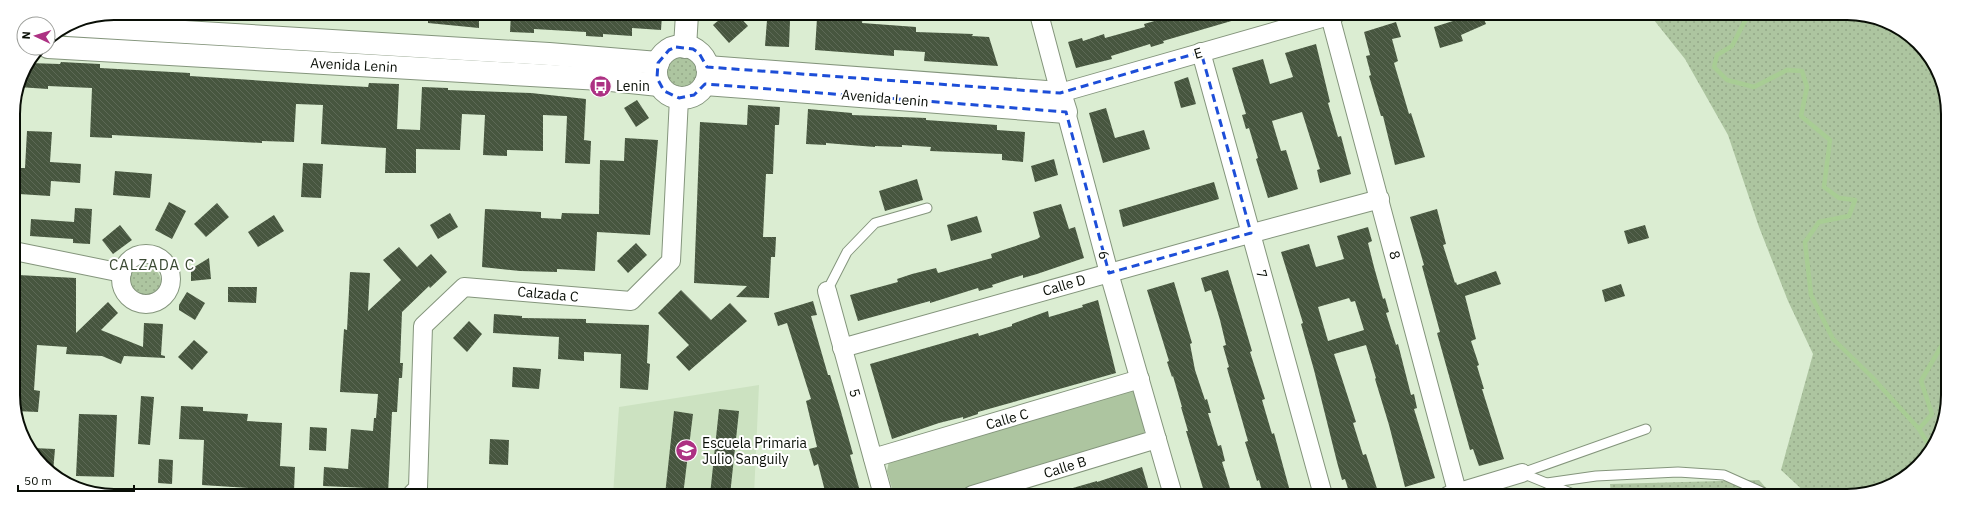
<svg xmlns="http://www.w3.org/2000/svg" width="1961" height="509" font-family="'IBM Plex Sans',sans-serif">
<defs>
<pattern id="grass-dots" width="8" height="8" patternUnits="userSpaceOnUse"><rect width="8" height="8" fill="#adc5a0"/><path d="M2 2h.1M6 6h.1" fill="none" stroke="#94a888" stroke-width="1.8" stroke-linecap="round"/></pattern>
<pattern id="building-back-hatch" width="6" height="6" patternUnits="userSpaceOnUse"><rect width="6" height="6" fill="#47563f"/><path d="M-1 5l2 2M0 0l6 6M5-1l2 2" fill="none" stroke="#5d6956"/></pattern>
</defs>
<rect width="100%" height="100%" fill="#dbedd2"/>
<path fill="#cce2c1" d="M759 385 754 495H613L619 407Z"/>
<g fill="url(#grass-dots)">
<path d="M1650 15H1867L1919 43 1946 94V415C1942 425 1940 438 1934 447 1901 496 1862 496 1809 496L1781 470 1813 354 1788 301 1759 227 1728 135 1685 59Z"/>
<circle cx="681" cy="73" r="20"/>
<circle cx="145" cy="282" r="16"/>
<path d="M1759 480 1773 496H1611L1610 484Z"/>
</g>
<path fill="#adc5a0" d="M1133 390 1136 395 1144 429V434L1141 438 948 495H894L887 471 889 461Z"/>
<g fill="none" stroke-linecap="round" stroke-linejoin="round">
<g stroke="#a8cd94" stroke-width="4.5">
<path d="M1748 15 1732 46 1717 55 1714 67 1727 80 1754 87 1787 70 1802 71 1807 87 1801 116 1830 140 1824 187 1839 198 1855 200 1849 216 1819 222 1805 242 1811 295 1833 339 1872 377 1919 429 1930 447H1933"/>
<path d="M1919 429 1932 414 1921 381 1946 338"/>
</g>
</g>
<g fill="url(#building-back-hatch)" fill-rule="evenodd">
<path d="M428 13H479V28L428 23Z"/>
<path d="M511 13 535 14 534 17 587 19V14L662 15 661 30 632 28V36L603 34V37L586 36V32L534 29V33L510 32Z"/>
<path d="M726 14H737L748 26 729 43 713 25Z"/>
<path d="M843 14H863L862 23 916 27V32L973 34 972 36 989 37 998 66 924 61 925 52 894 50V56L815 50 817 18 843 19Z"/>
<path d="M1179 14H1245V17L1163 41 1164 43 1151 47 1150 44 1111 56 1112 59 1076 68 1068 42 1082 38 1083 41 1104 34 1105 38 1145 27 1144 24Z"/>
<path d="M1472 15H1482L1486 24 1461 35 1463 41 1440 48 1434 27Z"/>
<path d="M767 20 790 21 789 47 765 46Z"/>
<path d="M1396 22 1401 37 1392 39 1398 61 1394 63 1409 114 1411 113 1425 157 1395 165 1383 116H1381L1369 76 1371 75 1366 56 1370 55 1364 32Z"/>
<path d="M1316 44 1330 102 1328 103 1338 137 1341 136 1351 174 1320 183 1317 170 1320 169 1302 112 1272 121 1281 151 1286 150 1298 189 1268 198 1256 159 1258 158 1249 128 1246 129 1242 115 1246 114 1232 68 1263 59 1270 84 1293 77 1285 53Z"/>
<path d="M61 62 100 64V68L190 73V76L312 84 368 87 369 83 399 84 397 129 420 130 422 87 448 88V90L531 93 586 99 584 140 591 141 590 164 565 163 567 116 543 115V151L507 150V156L483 155 485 115 462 114 460 150 416 149V173H385L386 148 321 144 323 105 296 104 294 142 262 141V143L112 135V138L90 137 92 88 48 86V89L18 87 21 75 29 63 60 64Z"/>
<path d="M1188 77 1196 104 1181 108 1174 82Z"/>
<path d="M637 100 649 118 636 127 624 108Z"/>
<path d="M748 105 780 107 779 125H775L773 174H766L763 237H776L775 257H771L769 298 736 297 747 286 694 283 700 122 747 125Z"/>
<path d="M1106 108 1115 138 1144 130 1150 149 1103 163 1089 113Z"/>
<path d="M808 109 852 113V115L926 118V120L997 125V130L1025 132 1023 162 1002 160V154L930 151 931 147 902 145V147L875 146V147L826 143V145L806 144Z"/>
<path d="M27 131 52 132 50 162 81 164 80 183 51 181 50 196 19 194 20 168H25Z"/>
<path d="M625 138 658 140 650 235 597 232 595 271 557 269V272L520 271 482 267 485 209 541 212V218L561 219 562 213 599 214 600 160 624 161Z"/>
<path d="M1054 159 1058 175 1035 182 1031 166Z"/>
<path d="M303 163 323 164 321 198 301 197Z"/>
<path d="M115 171 152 174 150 198 113 195Z"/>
<path d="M917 179 923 200 885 211 879 191Z"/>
<path d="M1214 182 1219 199 1123 227 1119 210Z"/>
<path d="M169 202 186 211 172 239 155 230Z"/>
<path d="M217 203 229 217 206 237 194 224Z"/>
<path d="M1061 204 1069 229 1075 227 1084 258 1037 274 1023 278V275L992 285 993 287 979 291 978 288 930 303V301L858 321 850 295 898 282 897 279 912 274 936 268 938 273 992 258 991 254 1037 239 1040 237 1033 212Z"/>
<path d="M75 208 92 209 90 244 73 243V239L30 236 31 219 74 222Z"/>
<path d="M1437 209 1446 244 1443 245 1455 283 1456 282 1457 285 1496 271 1501 284 1465 296 1476 339 1471 341 1479 365 1477 366 1484 389H1482L1504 459 1479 466 1473 449 1470 450 1458 408 1437 333 1440 332 1422 266 1424 265 1410 217Z"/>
<path d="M450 213 458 227 438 239 430 225Z"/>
<path d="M274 215 284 231 258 247 248 232Z"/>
<path d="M977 216 982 232 951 241 947 225Z"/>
<path d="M120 225 132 240 113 254 102 240Z"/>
<path d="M1645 225 1649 238 1628 244 1624 231Z"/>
<path d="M1368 227 1372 241 1368 243 1374 267 1383 299 1385 298 1389 312 1386 313 1396 345 1398 344 1411 395 1414 394 1417 408 1414 409 1435 478 1405 487 1389 425 1375 379 1376 378 1366 345 1334 354 1356 422 1353 423 1363 455 1366 454 1379 495H1350L1345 479 1342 480 1337 462 1314 370 1301 324 1303 323 1281 252 1309 244 1316 267 1344 259 1337 236ZM1349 298 1351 302 1355 301 1364 330 1328 341 1318 307Z"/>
<path d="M636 243 647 255 628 273 617 261Z"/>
<path d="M399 247 417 267 431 254 447 272 430 288 429 286 402 312 400 363H403L402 378H399L397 412H392L388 494H367V488L323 486 324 467 348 469 351 429 373 431 374 418H376L378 394 340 392 344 329 347 330 350 272 370 273 368 311 401 280 383 260Z"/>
<path d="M209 258 211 279 191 281V269Z"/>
<path d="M1228 270 1252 351 1250 352 1265 399 1262 400 1272 434 1274 433 1291 495H1263L1259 480 1257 481 1245 442 1248 441 1227 368 1229 367 1223 346 1226 345 1220 320 1211 290 1205 292 1201 278Z"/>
<path d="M18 275 76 278V333L108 302 118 313 101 330 143 347 144 323 163 324 161 355 165 356V358L124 356 121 364 102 356 66 354 67 347 37 345 34 390 40 391 38 412 15 411 14 313Z"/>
<path d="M1174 282 1192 343 1190 344 1195 370 1205 400 1207 399 1211 413H1208L1218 446 1221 445 1225 461 1222 462 1232 495H1205L1186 431H1188L1181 407H1182L1173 376 1172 377 1167 362 1169 361 1147 290Z"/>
<path d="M1621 284 1625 296 1605 302 1602 290Z"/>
<path d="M228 287H257L256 303 228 302Z"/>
<path d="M681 290 711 320 730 303 747 321 689 371 676 357 689 345 658 313Z"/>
<path d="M187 292 205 303 195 320 179 310V305Z"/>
<path d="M1098 300 1116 373 978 412V414L963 419V417L939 423 892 439 870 364 978 333 979 336 1012 326V324L1048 311 1049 317 1083 307 1082 305Z"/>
<path d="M813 301 817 315 811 316 828 375H830L840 408 853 454 850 455 861 495H826L818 464 814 466 809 449 817 447 806 401 811 399 787 323 778 326 774 313Z"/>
<path d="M494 314 522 316V318L586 319V323L649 325 647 363 650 364 648 390 620 388 621 354 584 352V361L558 359 559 337 493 333Z"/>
<path d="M469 321 482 334 467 352 453 338Z"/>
<path d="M194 340 208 352 192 370 178 357Z"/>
<path d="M513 367 541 369 539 389 512 387Z"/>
<path d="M141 396 154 397 150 445 138 444Z"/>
<path d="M181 406 203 407V411L248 414 247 421 282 423 280 466 295 467 294 491 202 485 204 440 179 439Z"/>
<path d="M719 409 739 411 730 495H710Z"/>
<path d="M674 411 693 414 683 495H665Z"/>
<path d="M79 414 117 415 114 477 76 476Z"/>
<path d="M310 427 327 428 326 451 309 450Z"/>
<path d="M490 439 509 440 508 465 489 464Z"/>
<path d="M33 448 55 449 53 472 43 467Z"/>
<path d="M159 459 173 460 172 484 158 483Z"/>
<path d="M1142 467 1149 491 1135 495H1060L1059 492 1097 481V482Z"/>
</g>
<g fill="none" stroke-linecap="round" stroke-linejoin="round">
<defs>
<g id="lane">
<path d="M827 291 847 252 875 223 927 208"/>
<path d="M1522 473 1646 429"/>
<path d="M1522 473 1578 496"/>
<path d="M1547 483 1596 476 1678 472 1724 475 1771 496"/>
</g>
<g id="street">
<path d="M1039 14 1060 93 1336 14"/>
<path d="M1330 16 1458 495"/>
<path d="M1201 52 1323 495"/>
<path d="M1066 112 1109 273 1173 495"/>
<path d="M14 251 122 273"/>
<circle cx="146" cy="279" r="25"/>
<path d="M827 291 883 495"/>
<path d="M842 348 1238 237 1380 199"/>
<path d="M873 458 1140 379"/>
<path d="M412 494 418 488 423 326 464 287 631 301 671 261 679 98"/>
<path d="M972 495 1157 439"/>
<path d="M1449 495 1522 473"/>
</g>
<g id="secondary">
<path d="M68 25 549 54 658 63"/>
<circle cx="682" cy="72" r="26"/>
<path d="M48 47 601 79 659 85"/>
<path d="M685 47 687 14"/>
<path d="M705 84 1066 112 1060 93 707 67"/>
</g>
</defs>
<use href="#lane" stroke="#84957c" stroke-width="11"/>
<use href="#street" stroke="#84957c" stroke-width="20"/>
<use href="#secondary" stroke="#84957c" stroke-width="24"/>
<use href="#lane" stroke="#fff" stroke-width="9"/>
<use href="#street" stroke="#fff" stroke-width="18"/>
<use href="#secondary" stroke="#fff" stroke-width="22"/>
</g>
<path fill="none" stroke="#1d4ed8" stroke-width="3" stroke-dasharray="8 5" stroke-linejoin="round" d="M676 47 693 49 699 53 707 67 1060 93 1201 52 1251 233 1109 273 1066 112 705 84 694 95 679 98 664 91 657 78 658 63 669 50Z"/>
<defs>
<symbol id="bus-disc" viewBox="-11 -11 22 22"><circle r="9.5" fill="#ad3183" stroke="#fff"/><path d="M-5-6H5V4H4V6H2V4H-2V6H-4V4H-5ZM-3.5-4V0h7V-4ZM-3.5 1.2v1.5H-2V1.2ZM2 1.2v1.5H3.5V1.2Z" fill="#fff"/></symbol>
<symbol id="school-disc" viewBox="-11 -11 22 22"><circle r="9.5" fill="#ad3183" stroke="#fff"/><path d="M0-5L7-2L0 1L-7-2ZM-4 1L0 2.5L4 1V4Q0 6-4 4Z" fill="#fff"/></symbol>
</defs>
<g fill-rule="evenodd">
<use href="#bus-disc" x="588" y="74" width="25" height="25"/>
<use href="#school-disc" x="674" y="438" width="25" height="25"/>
</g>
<g text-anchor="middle" stroke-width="4" stroke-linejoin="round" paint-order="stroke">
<g font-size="14" fill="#090e06" stroke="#fff">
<text transform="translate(1198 53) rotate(-16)" y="5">E</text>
<text transform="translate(354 65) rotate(3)" y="5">Avenida Lenin</text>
<text transform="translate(885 98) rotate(5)" y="5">Avenida Lenin</text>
<text transform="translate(1104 255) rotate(75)" y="5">6</text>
<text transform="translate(1395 255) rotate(75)" y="5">8</text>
<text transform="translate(1262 274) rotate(75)" y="5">7</text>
<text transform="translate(1064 285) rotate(-16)" y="5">Calle D</text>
<text transform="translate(548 294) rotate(5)" y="5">Calzada C</text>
<text transform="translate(855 393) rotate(74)" y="5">5</text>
<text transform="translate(1007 419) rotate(-16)" y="5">Calle C</text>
<text transform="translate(1065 467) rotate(-17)" y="5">Calle B</text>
</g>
<g font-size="14" fill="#090e06" stroke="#fff" text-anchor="start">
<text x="616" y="91">Lenin</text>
<text x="702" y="448">Escuela Primaria<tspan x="702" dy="16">Julio Sanguily</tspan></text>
</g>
<g font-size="15" letter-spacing="1" fill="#3b4a33" stroke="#fff">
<text x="152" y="270">CALZADA C</text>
</g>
</g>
<path d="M0 0H1961V509H0ZM114 20H1847A94 94 0 0 1 1941 114V395A94 94 0 0 1 1847 489H114A94 94 0 0 1 20 395V114A94 94 0 0 1 114 20Z" fill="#fff" fill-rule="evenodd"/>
<path fill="none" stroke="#090e06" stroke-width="2" d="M114 20H1847A94 94 0 0 1 1941 114V395A94 94 0 0 1 1847 489H114A94 94 0 0 1 20 395V114A94 94 0 0 1 114 20Z"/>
<g transform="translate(36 36) rotate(274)"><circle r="19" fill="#ffffff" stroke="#9d9f9b"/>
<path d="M0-3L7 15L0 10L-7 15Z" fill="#ad3183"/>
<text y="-6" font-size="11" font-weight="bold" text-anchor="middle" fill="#090e06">N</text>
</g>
<path d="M18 485v6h116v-6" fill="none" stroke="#090e06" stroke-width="2"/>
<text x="24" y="485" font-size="12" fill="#090e06" stroke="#ffffff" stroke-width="3" paint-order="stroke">50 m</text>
</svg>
